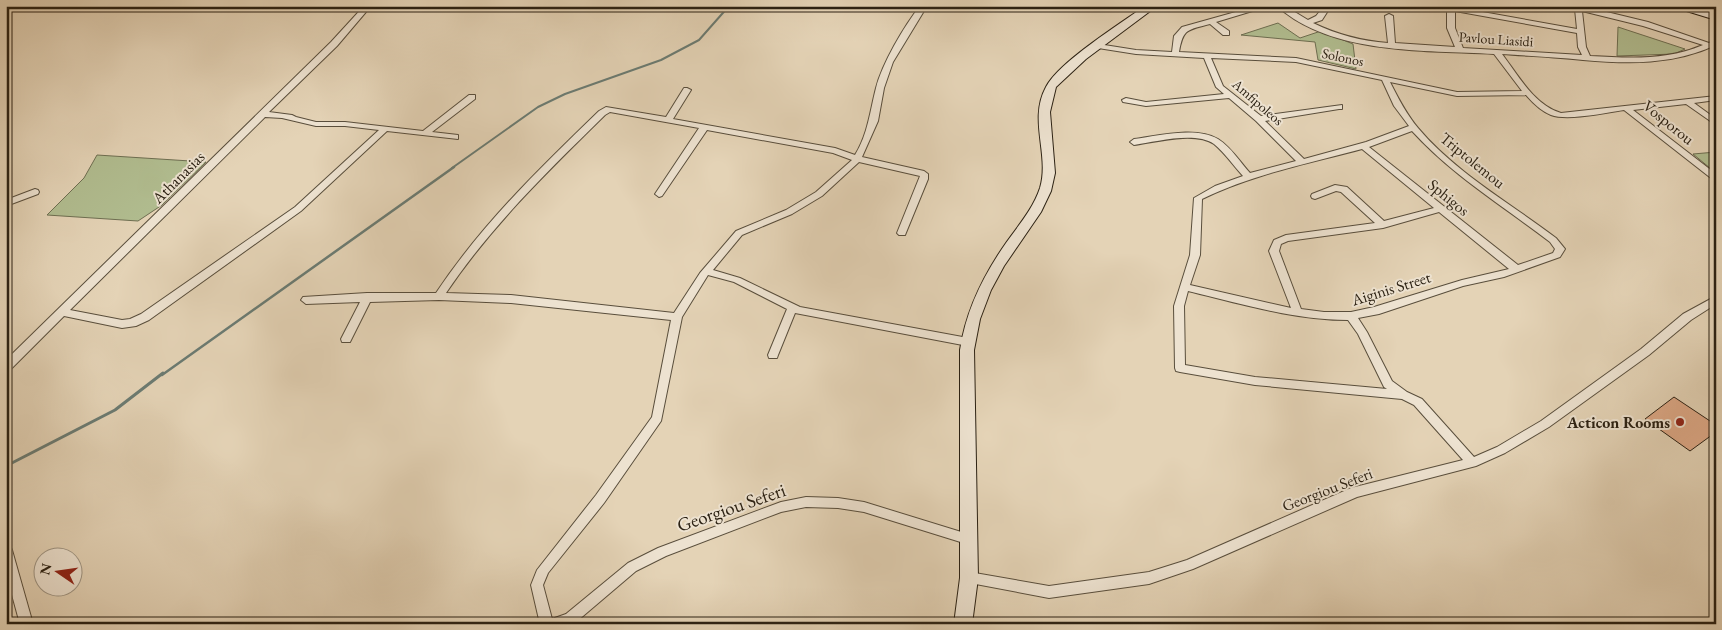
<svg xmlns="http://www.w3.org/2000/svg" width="1722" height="630" font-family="'EB Garamond',serif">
<rect width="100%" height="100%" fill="#e4d3b6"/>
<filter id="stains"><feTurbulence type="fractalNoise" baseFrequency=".004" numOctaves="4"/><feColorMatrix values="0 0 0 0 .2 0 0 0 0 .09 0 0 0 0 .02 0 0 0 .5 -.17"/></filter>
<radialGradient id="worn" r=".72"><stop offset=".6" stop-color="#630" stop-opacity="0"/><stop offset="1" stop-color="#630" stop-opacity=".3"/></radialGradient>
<g fill="#b1bd90" stroke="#6e6f52">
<path d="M1278 23 1300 38 1321 31 1353 44 1356 69 1318 60 1315 42 1241 35Z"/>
<path d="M1618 27 1685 49 1674 54 1617 56Z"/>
<path d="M1716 152V173L1693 154Z"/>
<path d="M97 155 206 162 162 205 138 221 47 215 84 178Z"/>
</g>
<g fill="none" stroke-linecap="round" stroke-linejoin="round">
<path stroke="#6b7b72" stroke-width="2" d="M452 168 538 107 565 94 661 60 699 40 729 6"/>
<path stroke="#6b7b72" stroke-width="2.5" d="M162 375 454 167"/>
<path stroke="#6b7b72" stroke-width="3" d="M6 466 115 410 163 373"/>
</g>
<path fill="#dda886" stroke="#2b2113" d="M1674 397 1716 425V432L1690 451 1645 419Z"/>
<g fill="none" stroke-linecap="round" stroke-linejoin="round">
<defs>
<g id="street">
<path d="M364 6H371L337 46 269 112 292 115 296 117 316 122H345L423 131 469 95H475V99L432 132 458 135V139L387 131 301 211 149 320 136 326 122 328 64 316 10 370 6 371V360L331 42ZM265 117 282 118 316 126H345L379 130 295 207 141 314 130 319 122 320 70 310Z"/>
<path d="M920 6H927L893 62 884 88 878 121 862 157 924 171 928 174V179L905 235H899L897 233 920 176 859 162 822 196 792 214 742 235 713 270 740 278 800 307 968 338 972 339 973 342 972 345 968 346 795 313 778 355 777 358H769L768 355 787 309 734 282 708 275 682 317 661 421 604 503 548 573 543 585 552 619 566 614 628 563 658 548 781 502 806 497 838 498 864 502 971 535 973 539 971 543 967 544 864 512 838 508 806 507 781 512 666 556 636 571 576 622 572 624H540L531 585 537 570 596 495 652 417 671 320 511 303 439 300 370 302 350 342H342L341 339 360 302 306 304 301 300 303 297 367 293H436C482 224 540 168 599 111L606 107 666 117 684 88H687L691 90 673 119 835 148 855 155C868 134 870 111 876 88 882 64 904 26 920 6ZM610 112 699 128 655 194 659 197 662 196 707 130 833 153 852 160 816 192 786 210 736 231 700 273 674 313 511 295 446 293C491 226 548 171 605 115Z"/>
<path d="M1257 6H1269L1216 22 1229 31V35H1223L1210 24C1188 30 1183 28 1179 52L1296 58 1457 92 1522 91 1494 54C1425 50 1331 55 1277 6H1285L1308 20 1316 16 1324 6H1331L1322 20 1313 23C1338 35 1361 41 1388 43L1385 16 1389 14 1393 16 1395 43 1455 47 1447 28V10L1433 6H1449L1577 29 1575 9 1569 6H1582L1648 22 1709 43 1716 40V45C1673 65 1629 64 1583 60 1556 57 1529 56 1502 54 1518 75 1534 105 1561 113L1716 96V100L1694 103 1716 119V125L1686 104 1633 110 1716 174V182L1624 110C1605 113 1567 121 1551 115 1541 111 1533 103 1526 95L1457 96 1390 82C1398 98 1407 115 1418 128 1456 173 1510 203 1556 238L1565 249 1560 257 1504 277 1463 286 1379 314 1358 318 1367 332 1392 381 1407 392 1422 399 1474 457 1497 447 1541 421 1641 349 1683 314 1716 296V304L1691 320 1649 355 1549 427 1505 453 1476 466 1357 497 1193 569 1149 584 1049 598 965 582 963 578 965 574 969 572 1049 586 1149 572 1187 560 1351 488 1463 460 1414 405 1402 399 1255 385 1180 372 1176 371 1175 368 1174 306 1190 255 1194 198 1215 186 1243 176C1233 165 1225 153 1214 144 1195 131 1155 142 1134 145L1130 142 1134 139C1158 136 1196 126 1218 139 1231 147 1240 162 1250 173L1296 161 1256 121 1229 98 1146 106 1123 102 1122 100 1126 98 1146 102 1224 94 1216 87 1204 58 1136 54 1098 48 1094 46 1098 44 1136 50 1172 52 1174 36 1182 27ZM1455 11 1577 33 1578 47 1582 55 1463 48 1455 28ZM1582 11 1643 26 1703 45C1665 61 1629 58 1590 56L1586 47ZM1211 58 1296 62 1382 80 1394 106 1409 126 1366 142 1304 159 1265 121 1339 109H1342V105L1261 116 1223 86ZM1412 131C1452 175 1503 206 1550 242L1555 249 1553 253 1518 265 1369 147ZM1362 149 1434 208 1384 221 1347 187 1335 185 1312 194 1311 196 1312 198 1315 199 1336 191 1341 192 1375 223 1286 235 1274 240 1269 251 1291 308 1190 285 1200 255 1202 199C1253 174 1307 164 1362 149ZM1439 212 1509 269 1462 280 1374 307 1351 312H1324L1301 309 1279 251 1281 244 1288 241 1383 228ZM1188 291C1242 304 1294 320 1348 320L1358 334 1384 387 1387 389 1255 377 1185 365 1184 306Z"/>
<path d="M35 189 38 190 39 192 38 194 6 206V200Z"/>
<path d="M6 545 10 546 12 550 33 624H20L6 573Z"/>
</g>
<g id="secondary">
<path d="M1145 6H1157L1086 59 1056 87 1050 112 1055 173 1051 191 1041 212 1004 266 991 290 980 319 974 350 978 578 972 624H954L960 578V350C966 310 983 276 1006 243 1018 226 1033 209 1040 188 1050 155 1028 120 1046 87 1059 62 1120 24 1145 6Z"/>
<path d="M1670 6H1687L1716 14V20Z"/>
</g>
</defs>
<use href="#street" stroke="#594e3c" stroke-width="2"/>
<use href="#secondary" stroke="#2b2113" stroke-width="2"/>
<use href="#street" fill="#ede2d0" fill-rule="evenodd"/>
<use href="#secondary" fill="#ede2d0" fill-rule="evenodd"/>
</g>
<circle fill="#8f2418" stroke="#ede2d0" stroke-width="2" cx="1680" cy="422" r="5"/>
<g text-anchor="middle" stroke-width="4" stroke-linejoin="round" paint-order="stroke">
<g font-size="14" fill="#2b2113" stroke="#ede2d0">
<text transform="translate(1496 39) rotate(4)" y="5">Pavlou Liasidi</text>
<text transform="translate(1343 57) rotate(12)" y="5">Solonos</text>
<text transform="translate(1258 102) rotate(41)" y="5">Amfipoleos</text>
</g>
<g font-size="16" fill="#2b2113" stroke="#ede2d0">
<text transform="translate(1669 122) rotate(39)" y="6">Vosporou</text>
<text transform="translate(1473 160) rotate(39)" y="6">Triptolemou</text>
<text transform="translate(178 177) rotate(-45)" y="6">Athanasias</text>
<text transform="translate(1449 197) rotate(39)" y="6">Sphigos</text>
<text transform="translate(1391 288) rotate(-17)" y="6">Aiginis Street</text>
<text transform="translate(1327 489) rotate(-21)" y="6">Georgiou Seferi</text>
</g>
<g font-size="16" font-weight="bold" fill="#2b2113" stroke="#ede2d0" text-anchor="end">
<text x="1670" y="428">Acticon Rooms</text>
</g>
<g font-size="19" fill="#2b2113" stroke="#ede2d0">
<text transform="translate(731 507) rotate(-19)" y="7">Georgiou Seferi</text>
</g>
</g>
<rect width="1722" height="630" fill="none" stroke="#e4d3b6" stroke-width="25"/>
<rect x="8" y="8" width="1707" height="615" fill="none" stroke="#2b2113" stroke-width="2.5"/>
<rect x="12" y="12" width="1697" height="605" fill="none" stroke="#2b2113"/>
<g transform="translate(58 572) rotate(283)"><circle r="24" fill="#ede2d0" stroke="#9f9584"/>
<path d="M0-4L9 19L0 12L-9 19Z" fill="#8f2418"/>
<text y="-8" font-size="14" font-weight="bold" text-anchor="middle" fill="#2b2113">N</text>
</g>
<rect width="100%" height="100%" filter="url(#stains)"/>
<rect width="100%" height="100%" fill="url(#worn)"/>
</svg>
